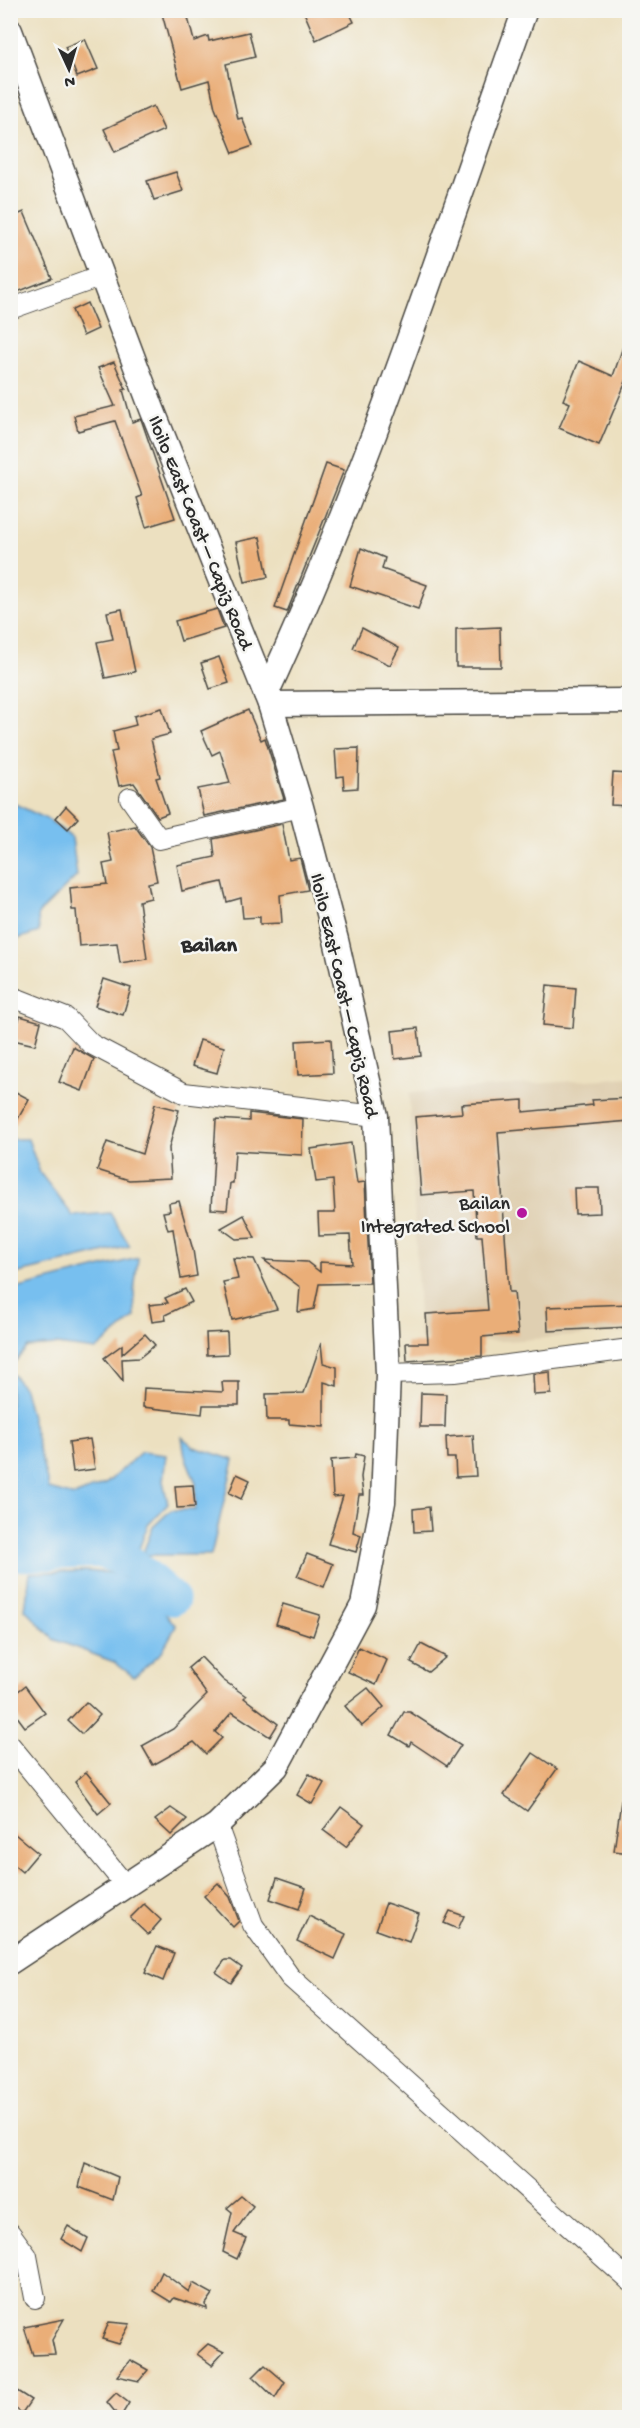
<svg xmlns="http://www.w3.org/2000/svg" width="640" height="2428" font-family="'Gochi Hand',sans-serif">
<rect width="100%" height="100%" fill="#f6f6f2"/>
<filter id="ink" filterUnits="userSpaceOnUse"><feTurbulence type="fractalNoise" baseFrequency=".0167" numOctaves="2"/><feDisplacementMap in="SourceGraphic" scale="12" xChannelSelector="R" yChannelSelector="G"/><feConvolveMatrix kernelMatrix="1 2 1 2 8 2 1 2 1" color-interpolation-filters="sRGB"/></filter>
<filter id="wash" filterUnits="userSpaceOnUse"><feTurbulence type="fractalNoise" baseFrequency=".008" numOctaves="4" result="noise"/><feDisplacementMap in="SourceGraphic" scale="24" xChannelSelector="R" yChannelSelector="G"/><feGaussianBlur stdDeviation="1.35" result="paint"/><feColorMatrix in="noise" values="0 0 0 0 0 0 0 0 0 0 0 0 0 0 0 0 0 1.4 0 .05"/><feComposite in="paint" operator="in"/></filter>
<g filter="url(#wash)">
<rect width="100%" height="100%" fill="#ece0c0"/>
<path fill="#dfcfb1" d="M629 1077V1332L506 1341 420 1340 409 1093Z"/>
<g fill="#77bfef" stroke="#51758d" stroke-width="1.5">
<path d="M15 804 49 820 72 838 77 876 38 914 39 932 11 941 10 807Z"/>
<path d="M11 1139H28L40 1173 73 1216 110 1213 130 1246 11 1275Z"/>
<path d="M138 1258 134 1292 135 1317 96 1350 56 1345 28 1347 11 1366V1290Z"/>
<path d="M13 1375 24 1389 49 1489 74 1496 107 1483 141 1452 166 1455 163 1481 168 1504 148 1525 139 1549 90 1538 20 1543 11 1536 10 1376Z"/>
<path d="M182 1437 194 1447 234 1460 211 1555H146L144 1550 153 1527 171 1510H195L196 1483 185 1456Z"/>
<path d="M85 1571 117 1573 147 1591 176 1626 161 1653 134 1677 114 1662 53 1639 25 1609 30 1573Z"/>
</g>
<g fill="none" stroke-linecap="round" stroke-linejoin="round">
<path stroke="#77bfef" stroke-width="33" d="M10 1550 21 1555 99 1551 132 1563 173 1599"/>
</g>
<g id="blocks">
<g fill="#eaae78">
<path d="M161 10H186L194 41 208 36 209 41 249 32 255 57 226 64 238 119 242 118 253 146 233 153 215 108 209 80 182 88Z"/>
<path d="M303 10H348L354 22 316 40Z"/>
<path d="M85 39 98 69 77 77 65 47Z"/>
<path d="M153 106 164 130 115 152 104 129Z"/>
<path d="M176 172 183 191 154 200 147 181Z"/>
<path d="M24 212 52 278 10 295V263L15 261 10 248 16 246 10 233V218Z"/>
<path d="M87 303 98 329 83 336 72 310Z"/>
<path d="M627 335 630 336V372L599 445 559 428 570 403 563 400 579 361 613 376Z"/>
<path d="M114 362 126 389 123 390 132 422 141 419 175 518 146 527 137 498 142 496 115 421 78 431 74 416 115 406 98 368Z"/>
<path d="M326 464 344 470 287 612 275 608Z"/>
<path d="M260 537 268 577 245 582 236 542Z"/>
<path d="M361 548 385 558 382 569 427 585 418 609 350 586Z"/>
<path d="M122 609 135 672 105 678 97 642 113 639 107 612Z"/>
<path d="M217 609 224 628 181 641 175 621Z"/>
<path d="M500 627 501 667H456V629Z"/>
<path d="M362 628 399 648 390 665 353 648Z"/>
<path d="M219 657 229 683 210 689 201 663Z"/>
<path d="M162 708 170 734 151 739 160 777 156 778 168 813 158 817 134 783 119 786 111 752 117 751 113 731 136 725 134 716Z"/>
<path d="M248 710 261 740 265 738 284 799 204 816 198 789 230 783 220 751 212 755 201 731Z"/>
<path d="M359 748 358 788 344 789 343 776 337 777 335 749Z"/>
<path d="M613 773 630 774V806L611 805Z"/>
<path d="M66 806 78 818 68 829 56 818Z"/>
<path d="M282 824 289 860 300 858 308 890 280 895 282 923 260 924V917L243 918 241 898 227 902 222 882 182 891 177 865 215 857 213 839Z"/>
<path d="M135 826 150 847 157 881 148 883 151 898 139 901 147 959 120 963 117 943 79 946 76 910H72L70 888 107 884 103 864 113 862 107 832Z"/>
<path d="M104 979 131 988 123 1015 95 1006Z"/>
<path d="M547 985 576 988 573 1028 543 1025Z"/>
<path d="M20 1016 41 1022 35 1045 13 1040Z"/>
<path d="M418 1028 421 1056 395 1059 392 1031Z"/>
<path d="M331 1039 333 1073 298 1075 296 1041Z"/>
<path d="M200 1040 224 1047 217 1073 192 1066Z"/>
<path d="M73 1047 94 1059 82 1091 59 1082Z"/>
<path d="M10 1089 29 1099 10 1133Z"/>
<path d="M630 1098V1121L498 1132 509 1292H514L518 1334 482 1337V1356L407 1361 406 1343H428L426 1314 488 1310 482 1236H477L474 1191 421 1195 415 1117 462 1113 461 1104 523 1100V1112L593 1105 592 1100Z"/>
<path d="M155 1104 179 1110 169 1148 171 1178 129 1180 97 1170 107 1142 142 1154Z"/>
<path d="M249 1113 303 1119 302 1155 235 1151 233 1183H230L227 1210 211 1209 216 1119 249 1121Z"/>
<path d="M351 1143 357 1183 365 1182 370 1283 319 1284 314 1309 298 1312 300 1287 264 1260 307 1262 320 1272V1262L352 1264 350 1235 319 1236 318 1213H335L333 1180 316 1182 311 1149Z"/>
<path d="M574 1188H599L600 1213 575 1214Z"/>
<path d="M179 1201 193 1250 197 1276 181 1279 173 1229 168 1230 163 1212 170 1211 169 1203Z"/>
<path d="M244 1215 255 1238 236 1239 221 1228Z"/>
<path d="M233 1258 254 1259 277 1309 232 1320 223 1282 238 1279Z"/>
<path d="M185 1289 192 1302 165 1315 166 1320 152 1322 149 1305 168 1303 165 1298Z"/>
<path d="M630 1304V1327L548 1331 547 1307Z"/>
<path d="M227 1332 228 1354 207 1355 206 1333Z"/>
<path d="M145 1334 155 1345 139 1358 122 1359 123 1381 104 1358 122 1345V1354Z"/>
<path d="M321 1343 323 1363 337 1367V1386L324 1382V1427L289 1424V1420H267L266 1394 304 1393Z"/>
<path d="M550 1372 551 1394 534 1395 533 1374Z"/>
<path d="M222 1382H239V1405H203L202 1414 143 1407 144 1388 223 1392Z"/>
<path d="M421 1393 446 1394 445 1427H420Z"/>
<path d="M473 1435 476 1476 456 1477 455 1458H447L446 1437Z"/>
<path d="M90 1439 95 1469 73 1472 69 1442Z"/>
<path d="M356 1454 364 1456 361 1477 363 1495H359L353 1532 361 1535 356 1552 328 1544 343 1496 333 1497 331 1460 355 1458Z"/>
<path d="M237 1474 250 1480 241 1499 229 1493Z"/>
<path d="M193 1485 195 1507 177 1508 175 1486Z"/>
<path d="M429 1507 431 1531 414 1532 413 1509Z"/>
<path d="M307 1554 333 1564 324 1587 297 1576Z"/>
<path d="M283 1604 320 1615 313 1636 276 1624Z"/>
<path d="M421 1644 446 1657 428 1672 411 1663Z"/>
<path d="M359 1647 387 1660 376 1685 348 1672Z"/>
<path d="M201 1657 223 1680 246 1696 244 1698 278 1724 270 1737 232 1712 215 1732 222 1738 206 1754 194 1742 153 1765 142 1746 173 1729 207 1695 188 1668Z"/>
<path d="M25 1686 45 1713 25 1727 10 1707V1697Z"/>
<path d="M368 1688 384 1707 362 1726 345 1706Z"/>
<path d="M86 1702 100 1715 82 1734 68 1721Z"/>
<path d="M404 1712H410L461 1745 447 1766 411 1742 409 1746 391 1735Z"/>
<path d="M533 1753 557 1769 527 1811 504 1795Z"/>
<path d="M86 1772 111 1803 98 1814 75 1782Z"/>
<path d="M309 1774 324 1783 312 1804 297 1795Z"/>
<path d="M621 1801 630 1802V1853L614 1851Z"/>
<path d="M341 1807 364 1824 346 1847 323 1830Z"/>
<path d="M171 1808 187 1819 171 1835 155 1820Z"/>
<path d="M10 1830 38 1853 22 1872 10 1862Z"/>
<path d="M277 1878 306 1888 299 1909 270 1899Z"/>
<path d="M218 1883 230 1897 239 1921 233 1927 204 1896Z"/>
<path d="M386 1903 419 1914 409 1942 376 1930Z"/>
<path d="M144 1904 161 1920 148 1935 130 1918Z"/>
<path d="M450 1911 464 1916 458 1929 444 1923Z"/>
<path d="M309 1916 346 1934 335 1959 297 1941Z"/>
<path d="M157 1946 174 1953 163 1981 145 1973Z"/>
<path d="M225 1960H231L242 1968 231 1983 216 1972Z"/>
<path d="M85 2163 118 2177 113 2200 79 2187Z"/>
<path d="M241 2196 253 2206 234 2233 246 2238 237 2259 223 2252 232 2212 227 2208Z"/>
<path d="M68 2226 88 2238 82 2252 61 2239Z"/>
<path d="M162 2272 189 2292 193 2283 213 2294 206 2304 207 2309 174 2298 171 2302 153 2291Z"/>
<path d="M64 2319 52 2340 55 2354 33 2355 24 2327Z"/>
<path d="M109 2322 130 2324 119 2344 102 2339Z"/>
<path d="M208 2344 224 2352 212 2365 197 2354Z"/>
<path d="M130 2360 148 2370 139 2381 117 2376Z"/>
<path d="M265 2365 285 2382 275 2398 253 2377Z"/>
<path d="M17 2391 31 2400 22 2413 10 2405Z"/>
<path d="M116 2393 129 2403 120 2418 107 2402Z"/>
</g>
</g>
</g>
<g filter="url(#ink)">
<use href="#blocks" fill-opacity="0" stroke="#484641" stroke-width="1.5"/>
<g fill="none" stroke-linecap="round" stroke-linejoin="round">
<defs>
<g id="minor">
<path d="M10 309 102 276"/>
<path d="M130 798 159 839 301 807"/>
<path d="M10 996 66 1018 91 1044 184 1093 376 1116"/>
<path d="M388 1374 454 1372 630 1349"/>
<path d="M10 1745 126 1886"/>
<path d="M217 1825 253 1925 290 1977 630 2281"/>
<path d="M10 2233 27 2256 35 2298"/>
</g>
<g id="major">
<path d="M10 31 152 409 270 704 301 807 336 940 376 1116 388 1374 383 1502 363 1605 276 1767 217 1825 10 1962"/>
<path d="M266 694C369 473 443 239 525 10"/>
<path d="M270 704 630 701"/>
</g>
</defs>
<use href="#minor" stroke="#484641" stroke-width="22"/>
<use href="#major" stroke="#484641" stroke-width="27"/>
<use href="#minor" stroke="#fff" stroke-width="20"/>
<use href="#major" stroke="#fff" stroke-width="24"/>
</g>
</g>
<circle fill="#b5179e" stroke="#f6f6f2" stroke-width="2" cx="522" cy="1213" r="6"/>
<g text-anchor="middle" stroke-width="5" stroke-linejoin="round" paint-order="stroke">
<g font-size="20" fill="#2b2b2b" stroke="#f6f6f2">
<text transform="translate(202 532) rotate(68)" y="7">Iloilo East Coast – Capiz Road</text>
<text transform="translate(346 995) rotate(77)" y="7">Iloilo East Coast – Capiz Road</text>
</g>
<g font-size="20" fill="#2b2b2b" stroke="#f6f6f2" text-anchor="end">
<text x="510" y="1209">Bailan<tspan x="510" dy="23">Integrated School</tspan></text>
</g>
<g font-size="22" font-weight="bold" fill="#2b2b2b" stroke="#f6f6f2">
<text x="209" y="951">Bailan</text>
</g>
</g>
<rect width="640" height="2428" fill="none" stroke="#f6f6f2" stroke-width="36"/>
<g transform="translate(69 69) rotate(176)" stroke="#f6f6f2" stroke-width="4.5" paint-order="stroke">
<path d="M0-4.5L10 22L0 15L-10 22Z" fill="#2b2b2b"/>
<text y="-9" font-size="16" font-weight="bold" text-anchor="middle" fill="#2b2b2b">N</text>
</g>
</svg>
